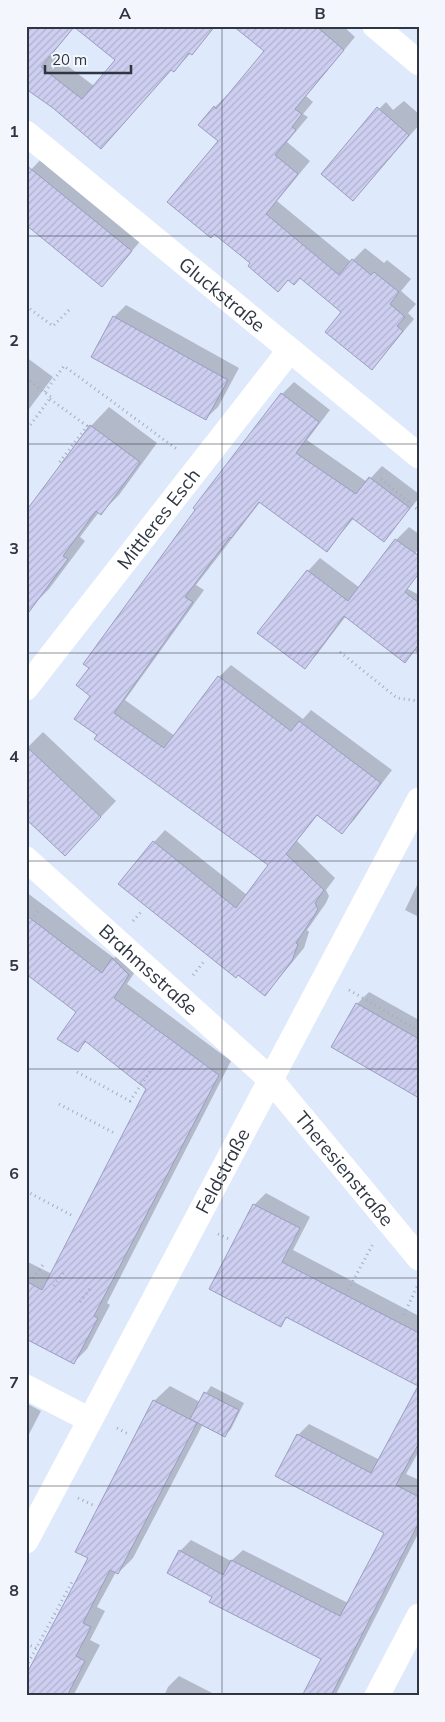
<svg xmlns="http://www.w3.org/2000/svg" width="445" height="1722" font-family="Mulish,sans-serif">
<defs>
<pattern id="building-hatch" width="6" height="6" patternUnits="userSpaceOnUse" patternTransform="scale(1.25)"><rect width="6" height="6" fill="#cdcef0"/><path d="M-1 1l2-2M0 6l6-6M5 7l2-2" fill="none" stroke="#b0b2cf"/></pattern>
</defs>
<rect width="100%" height="100%" fill="#dfe9fc"/>
<g fill="#0003" fill-rule="evenodd">
<path d="M26 26H216L174 71 172 69 101 148 54 107ZM75 26 117 60 94 86 52 54Z"/>
<path d="M235 26H343L355 37 306 96 313 102 303 114 308 117 287 142 310 161 277 201 351 262 365 248 384 263 387 260 411 279 401 291 416 304 408 313 414 319 372 369 343 312 300 277 289 279 278 290 252 263 219 141 215 107 227 95 228 96 266 51Z"/>
<path d="M404 101 419 114V125L353 200 370 118 386 102 393 110Z"/>
<path d="M43 157 143 238 102 286 26 175Z"/>
<path d="M126 305 239 368 218 407 206 418 114 317Z"/>
<path d="M26 357 53 377 26 413Z"/>
<path d="M294 382 330 410 307 440 367 482 382 466 419 494V498L384 540 354 518 327 550 261 501 196 585 204 590 125 700 175 736 219 677 231 665 303 719 311 710 392 770 354 820 342 832 318 814 297 841 335 878 326 890 329 896 326 903 307 930 309 932 304 948 265 995 154 842 165 830 247 895 270 865 98 735 92 695 282 394Z"/>
<path d="M109 407 157 443 119 495 101 513 99 512 80 537 85 541 49 589 31 607 26 513 91 426Z"/>
<path d="M409 527 419 534V547L399 584 419 595V654L415 651 405 661 346 616 317 654 305 667 308 571 320 558 360 588 396 540Z"/>
<path d="M43 732 116 801 81 838 26 749Z"/>
<path d="M419 881V917L405 910Z"/>
<path d="M26 892 114 958 126 946 142 961 127 984 231 1061 107 1303 110 1305 87 1349 74 1362 26 1337V1261L52 1274 148 1089 87 1041 78 1050V1011L26 973Z"/>
<path d="M369 992 419 1020V1096L357 1004Z"/>
<path d="M266 1193 310 1217 293 1250 419 1316V1385L288 1317 280 1325 210 1288 254 1205Z"/>
<path d="M170 1386 200 1402 211 1386 244 1403 231 1429 225 1435 203 1424 133 1558 118 1573 116 1572 97 1607 105 1611 90 1640 100 1645 73 1696H26L90 1558 154 1401Z"/>
<path d="M419 1386V1451L406 1474 419 1480V1532L335 1696H303L323 1658 213 1596 180 1551 191 1540 231 1561 243 1550 348 1603 385 1532 298 1435 309 1424 380 1460Z"/>
<path d="M26 1403 41 1411 26 1440Z"/>
<path d="M179 1676 218 1696H164L168 1687Z"/>
</g>
<g fill="url(#building-hatch)" stroke="#9c9dbd" fill-rule="evenodd">
<path d="M26 26H215L192 55 189 53 174 72 171 70 101 149 53 108 26 89ZM74 27 115 60 82 99 41 67Z"/>
<path d="M233 26H316L344 50 295 109 302 114 292 127 296 130 275 155 298 174 266 214 339 275 352 259 371 275 374 272 399 292 390 304 405 317 397 326 403 331 372 370 325 332 341 312 300 278 294 285 288 280 278 292 248 266 250 263 214 234 211 238 167 202 218 141 198 125 214 106 216 109 264 51Z"/>
<path d="M377 107 409 135 353 201 321 174Z"/>
<path d="M26 165 132 251 102 287 26 225Z"/>
<path d="M113 316 228 380 206 420 91 357Z"/>
<path d="M281 393 319 422 296 453 356 494 369 477 410 508 384 542 352 518 327 552 259 502 231 538 230 537 185 597 193 602 114 713 164 748 218 676 291 731 299 721 381 783 342 834 317 815 286 854 324 890 315 903 318 909 314 916 296 943 298 944 292 961 265 996 238 975 236 978 118 884 153 841 236 908 268 865 94 739 97 735 74 719 90 696 76 685 89 668 83 664 195 510 193 508Z"/>
<path d="M90 425 140 462 101 515 96 511 63 556 68 559 26 616V511Z"/>
<path d="M395 539 419 556V573L405 592 419 603V644L405 663 344 616 305 669 257 633 307 570 348 601Z"/>
<path d="M26 746 101 817 65 856 26 819Z"/>
<path d="M26 915 102 973 112 958 129 975 114 998 219 1075 94 1316 98 1318 74 1364 26 1339V1281L42 1290 146 1089 85 1041 78 1052 57 1039 76 1012 26 974Z"/>
<path d="M356 1003 419 1039V1098L331 1047Z"/>
<path d="M253 1204 300 1228 282 1262 419 1333V1443L396 1485 419 1497V1522L331 1696H302L321 1659 209 1602 212 1597 167 1573 179 1550 223 1575 231 1560 340 1616 384 1533 275 1476 297 1434 371 1473 418 1386 286 1317 281 1327 209 1289Z"/>
<path d="M204 1392 239 1410 225 1437 190 1419Z"/>
<path d="M153 1400 197 1423 118 1574 110 1570 83 1623 91 1627 76 1656 85 1661 67 1696H26V1675L88 1558 75 1552Z"/>
</g>
<g fill="none" stroke-linecap="round" stroke-linejoin="round">
<g stroke="#a4adbe" stroke-width="3" stroke-dasharray="1 4" stroke-linecap="butt">
<path d="M26 306 53 326 71 308"/>
<path d="M26 378 51 397 26 431"/>
<path d="M45 392 64 366 178 450"/>
<path d="M50 399 87 426 59 463"/>
<path d="M381 479 419 511"/>
<path d="M340 652 397 698 419 701"/>
<path d="M34 916 40 909"/>
<path d="M133 921 141 912"/>
<path d="M193 975 205 960"/>
<path d="M349 990 419 1031"/>
<path d="M77 1072 130 1101 151 1070"/>
<path d="M59 1104 114 1133"/>
<path d="M26 1191 73 1216"/>
<path d="M218 1234 229 1239"/>
<path d="M33 1278 45 1262"/>
<path d="M54 1286 64 1272"/>
<path d="M348 1290 373 1244"/>
<path d="M80 1302 92 1286"/>
<path d="M404 1315 418 1284"/>
<path d="M117 1428 128 1434"/>
<path d="M78 1498 93 1505"/>
<path d="M26 1644 36 1648"/>
<path d="M26 1667 73 1580"/>
</g>
<g stroke="#fff" stroke-width="25">
<path d="M375 26 419 63"/>
<path id="s1" d="M26 133 419 456"/>
<path id="s2" d="M26 688 290 350"/>
<path id="s3" d="M26 859 270 1079 419 1258"/>
<path d="M26 1387 90 1420"/>
<path id="s4" d="M26 1541 419 800"/>
<path d="M377 1696 419 1616"/>
</g>
</g>
<path fill="none" stroke="#2f3642" stroke-width="1" stroke-opacity="0.55" d="M222 26V1696M26 236H419M26 444H419M26 653H419M26 861H419M26 1069H419M26 1278H419M26 1486H419"/>
<g text-anchor="middle" stroke-width="4.5" stroke-linejoin="round" paint-order="stroke">
<g font-size="19" fill="#2f3642" stroke="#f3f6fd">
<text dy="7" stroke="none"><textPath href="#s1" startOffset="254">Gluckstraße</textPath></text>
<text dy="7" stroke="none"><textPath href="#s2" startOffset="215">Mittleres Esch</textPath></text>
<text dy="7" stroke="none"><textPath href="#s3" startOffset="165">Brahmsstraße</textPath></text>
<text dy="7" stroke="none"><textPath href="#s3" startOffset="445">Theresienstraße</textPath></text>
<text dy="7" stroke="none"><textPath href="#s4" startOffset="419">Feldstraße</textPath></text>
</g>
</g>
<rect width="445" height="1722" fill="none" stroke="#f3f6fd" stroke-width="55"/>
<path d="M45 65v8h86v-8" fill="none" stroke="#2f3642" stroke-width="2.5"/>
<text x="52" y="65" font-size="15" fill="#2f3642" stroke="#f3f6fd" stroke-width="4" paint-order="stroke">20 m</text>
<rect x="28" y="28" width="390" height="1666" fill="none" stroke="#2f3642" stroke-width="2"/>
<g font-size="16" text-anchor="middle" font-weight="bold" fill="#2f3642">
<text x="125" y="19">A</text>
<text x="320" y="19">B</text>
<text x="14" y="137">1</text>
<text x="14" y="346">2</text>
<text x="14" y="554">3</text>
<text x="14" y="762">4</text>
<text x="14" y="971">5</text>
<text x="14" y="1179">6</text>
<text x="14" y="1388">7</text>
<text x="14" y="1596">8</text>
</g>
</svg>
